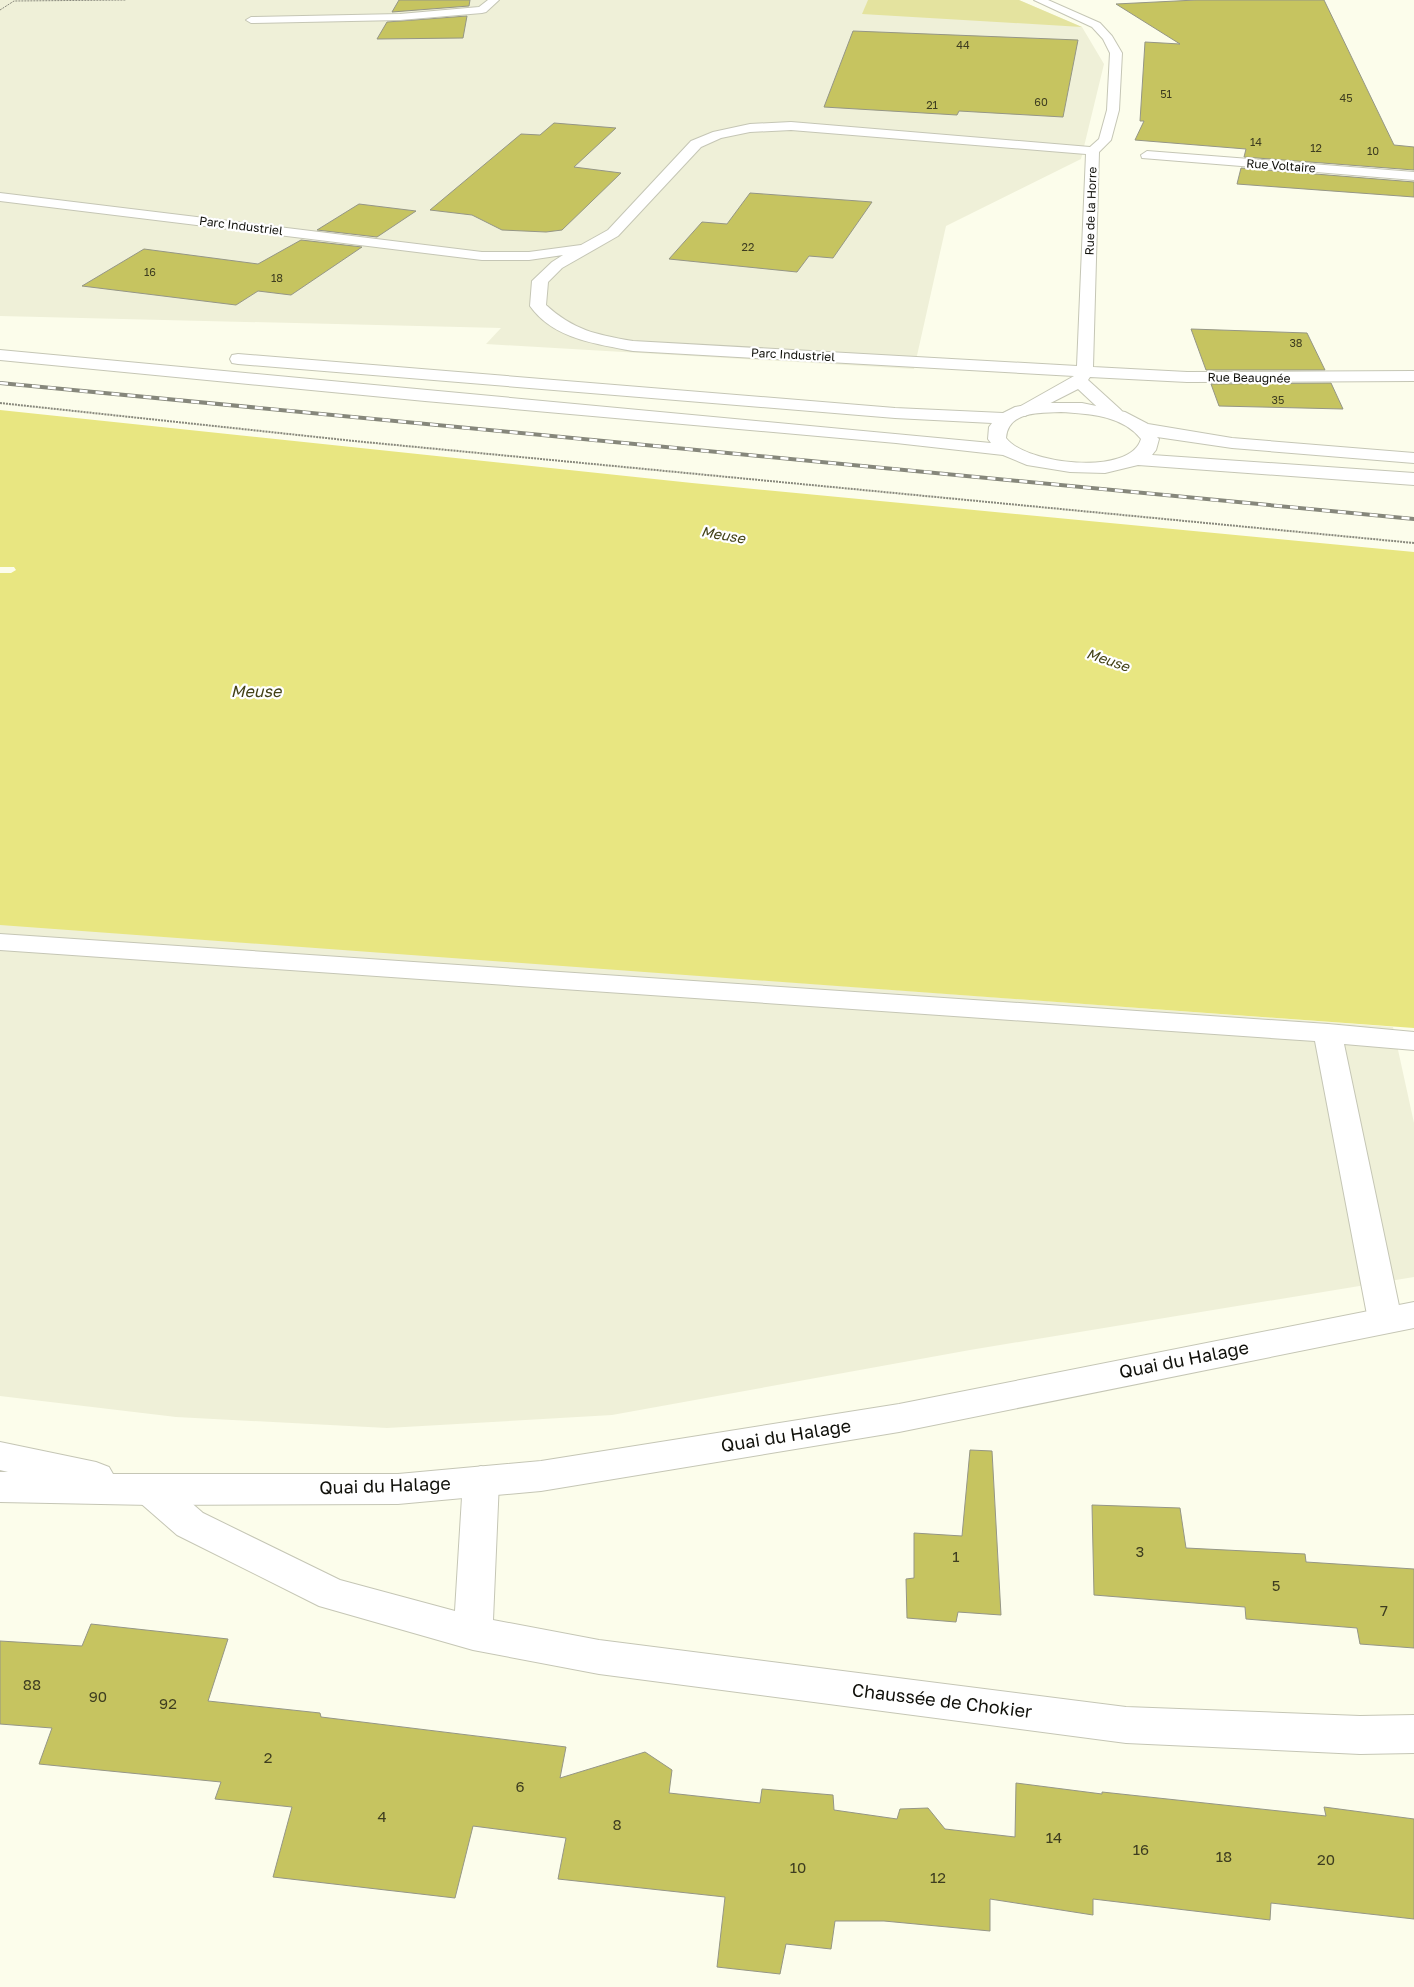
<svg xmlns="http://www.w3.org/2000/svg" width="1414" height="1987" font-family="'Golos Text',sans-serif">
<rect width="100%" height="100%" fill="#fcfdeb"/>
<g fill="#eff0d8">
<path d="M0 0H1019L1082 27 1104 64 1081 159 946 226 914 369 486 344 501 328 0 316Z"/>
<path d="M0 923 1393 1027 1414 1123V1277L970 1350 612 1415 387 1428 176 1417 0 1396Z"/>
</g>
<path fill="#e4e39f" d="M868 0H1019L1082 27 862 14Z"/>
<path fill="#e8e681" d="M0 410 692 483 1414 552V1028L0 925V573H11L16 570 14 567H0Z"/>
<g fill="#c6c460" stroke="#959686">
<path d="M399 0H470L469 6 392 12Z"/>
<path d="M1196 0H1324L1394 145 1414 147V170L1244 157 1246 149 1135 140 1144 121H1140L1145 42 1180 44 1116 4Z"/>
<path d="M467 16 463 38 377 39 387 22Z"/>
<path d="M853 31 1078 40 1063 117 959 111 957 115 824 107Z"/>
<path d="M554 123 616 128 574 167 621 173 562 230 546 232 502 230 472 215 430 210 521 134 540 135Z"/>
<path d="M1241 168 1414 182V197L1237 184Z"/>
<path d="M750 193 872 202 833 258 809 256 797 272 669 259 702 222 727 224Z"/>
<path d="M359 204 416 211 377 237 317 230Z"/>
<path d="M301 240 362 247 291 295 258 291 236 305 82 286 144 249 258 264Z"/>
<path d="M1191 329 1307 333 1325 370H1206Z"/>
<path d="M1331 383 1343 409 1219 406 1211 384Z"/>
<path d="M970 1450 992 1451 1001 1615 958 1612 956 1622 907 1618 906 1579 914 1578V1533L962 1536Z"/>
<path d="M1092 1505 1180 1508 1186 1548 1305 1554 1306 1562 1414 1569V1648L1360 1644 1357 1628 1246 1619 1245 1607 1094 1595Z"/>
<path d="M91 1624 228 1639 208 1701 320 1713 321 1717 566 1747 560 1778 645 1752 672 1770 669 1793 760 1803 762 1789 833 1795 834 1810 897 1819 900 1809 928 1808 945 1829 1015 1837 1016 1783 1102 1794V1792L1326 1816 1324 1807 1414 1819V1919L1271 1903 1270 1920 1093 1899V1915L990 1899V1931L884 1921H835L831 1949 786 1944 780 1974 717 1967 725 1897 558 1879 566 1838 473 1826 455 1898 273 1877 292 1807 215 1799 221 1782 39 1764 52 1728 0 1724V1641L82 1646Z"/>
</g>
<g fill="none" stroke-linecap="round" stroke-linejoin="round">
<defs>
<g id="minor">
<path d="M488 0H499L486 12 482 13 400 20 251 23 246 20 251 17 400 14 479 7Z"/>
<path d="M1034 0H1048L1100 23 1112 36 1122 53 1119 110 1111 140 1099 152 1093 367 1187 372 1414 371V381L1187 382 1090 377 1088 380 1121 410 1124 414 1121 418 1115 419 1109 418 1078 389 1025 416 1019 415 1016 411 1019 407 1074 376 633 351C597 344 553 339 530 306L532 281 552 262 563 255 529 260H482L0 201V193L482 252H529L581 245 608 230 691 141 713 132 750 124 791 122 1090 147 1099 139 1107 110 1110 53 1103 39 1092 27ZM791 130 1086 154 1077 366 633 341C597 335 573 330 546 305L548 282 562 268 618 236 701 147 721 138 750 132Z"/>
<path d="M1147 151 1414 172V180L1142 158 1141 155Z"/>
<path d="M0 934 1328 1024 1414 1032V1050L1344 1044 1402 1320 1397 1329 1385 1333 1373 1329 1368 1320 1315 1041 0 950Z"/>
<path d="M481 1466 494 1471 499 1481 493 1620 599 1640 1126 1707 1360 1716 1414 1715V1753L1360 1754 1126 1743 599 1674 473 1650 319 1606 177 1535 138 1501 133 1490 138 1479 151 1475 164 1479 203 1513 340 1580 455 1611 463 1481 468 1471Z"/>
</g>
<path id="major" d="M1414 1302V1328L899 1432 541 1491 398 1504 151 1505 0 1502V1472H8L0 1470V1442L96 1462 109 1467 113 1474H398L541 1461 899 1404Z"/>
<path id="highway" d="M0 350 991 443 988 439 989 427 992 423 895 418 238 364 232 363 230 359 232 355 238 354 895 408 1003 413 1015 407 1040 403H1082L1125 412 1148 424 1232 438 1414 453V463L1232 448 1157 437 1159 439 1156 450 1152 455 1414 473V485L1138 465 1105 473 1070 472 1027 465 1003 455 896 443 425 401 0 360ZM1061 412C1089 414 1122 415 1141 439 1130 477 1025 464 1006 438 1008 411 1039 413 1061 412Z"/>
</defs>
<use href="#minor" stroke="#c5c6b5" stroke-width="2"/>
<use href="#major" stroke="#c5c6b5" stroke-width="2"/>
<use href="#highway" stroke="#c5c6b5" stroke-width="2"/>
<path stroke="#89897d" stroke-width="1" stroke-dasharray="2 1" stroke-linecap="butt" d="M0 10 14 1 126 0"/>
<path stroke="#89897d" stroke-width="2" stroke-dasharray="2 1" stroke-linecap="butt" d="M0 403 354 441 1414 543"/>
<use href="#minor" fill="#fff" fill-rule="evenodd"/>
<use href="#major" fill="#fff" fill-rule="evenodd"/>
<use href="#highway" fill="#fff" fill-rule="evenodd"/>
<defs>
<path id="rail" d="M0 383 1414 519"/>
</defs>
<use href="#rail" stroke="#86877b" stroke-width="4"/>
<use href="#rail" stroke="#fff" stroke-width="2.5" stroke-dasharray="8" stroke-linecap="butt"/>
</g>
<g text-anchor="middle" stroke-width="4.5" stroke-linejoin="round" paint-order="stroke">
<g font-size="11" fill="#3e3d20">
<text x="963" y="49">44</text>
<text x="1166" y="98">51</text>
<text x="1346" y="102">45</text>
<text x="1041" y="106">60</text>
<text x="932" y="109">21</text>
<text x="1256" y="146">14</text>
<text x="1316" y="152">12</text>
<text x="1373" y="155">10</text>
<text x="748" y="251">22</text>
<text x="150" y="276">16</text>
<text x="277" y="282">18</text>
<text x="1296" y="347">38</text>
<text x="1278" y="404">35</text>
</g>
<g font-size="12" fill="#10100a" stroke="#fff">
<text transform="translate(1281 166) rotate(4)" y="4">Rue Voltaire</text>
<text transform="translate(1091 211) rotate(-88)" y="4">Rue de la Horre</text>
<text transform="translate(241 226) rotate(7)" y="4">Parc Industriel</text>
<text transform="translate(793 355) rotate(3)" y="4">Parc Industriel</text>
<text transform="translate(1249 378) rotate(1)" y="4">Rue Beaugnée</text>
</g>
<g font-size="14" font-style="italic" fill="#434217" stroke="#fff">
<text transform="translate(723 535) rotate(10)" y="5">Meuse</text>
<text transform="translate(1108 660) rotate(19)" y="5">Meuse</text>
</g>
<g font-size="15" fill="#3e3d20">
<text x="1140" y="1557">3</text>
<text x="956" y="1562">1</text>
<text x="1276" y="1591">5</text>
<text x="1384" y="1616">7</text>
<text x="32" y="1690">88</text>
<text x="98" y="1702">90</text>
<text x="168" y="1709">92</text>
<text x="268" y="1763">2</text>
<text x="520" y="1792">6</text>
<text x="382" y="1822">4</text>
<text x="617" y="1830">8</text>
<text x="1054" y="1843">14</text>
<text x="1141" y="1855">16</text>
<text x="1224" y="1862">18</text>
<text x="1326" y="1865">20</text>
<text x="798" y="1873">10</text>
<text x="938" y="1883">12</text>
</g>
<g font-size="16" font-style="italic" fill="#434217" stroke="#fff">
<text x="256" y="697">Meuse</text>
</g>
<g font-size="18" fill="#10100a" stroke="#fff">
<text transform="translate(1184 1360) rotate(-11)" y="6">Quai du Halage</text>
<text transform="translate(786 1436) rotate(-9)" y="6">Quai du Halage</text>
<text transform="translate(385 1486) rotate(-2)" y="6">Quai du Halage</text>
<text transform="translate(942 1701) rotate(7)" y="6">Chaussée de Chokier</text>
</g>
</g>
</svg>
